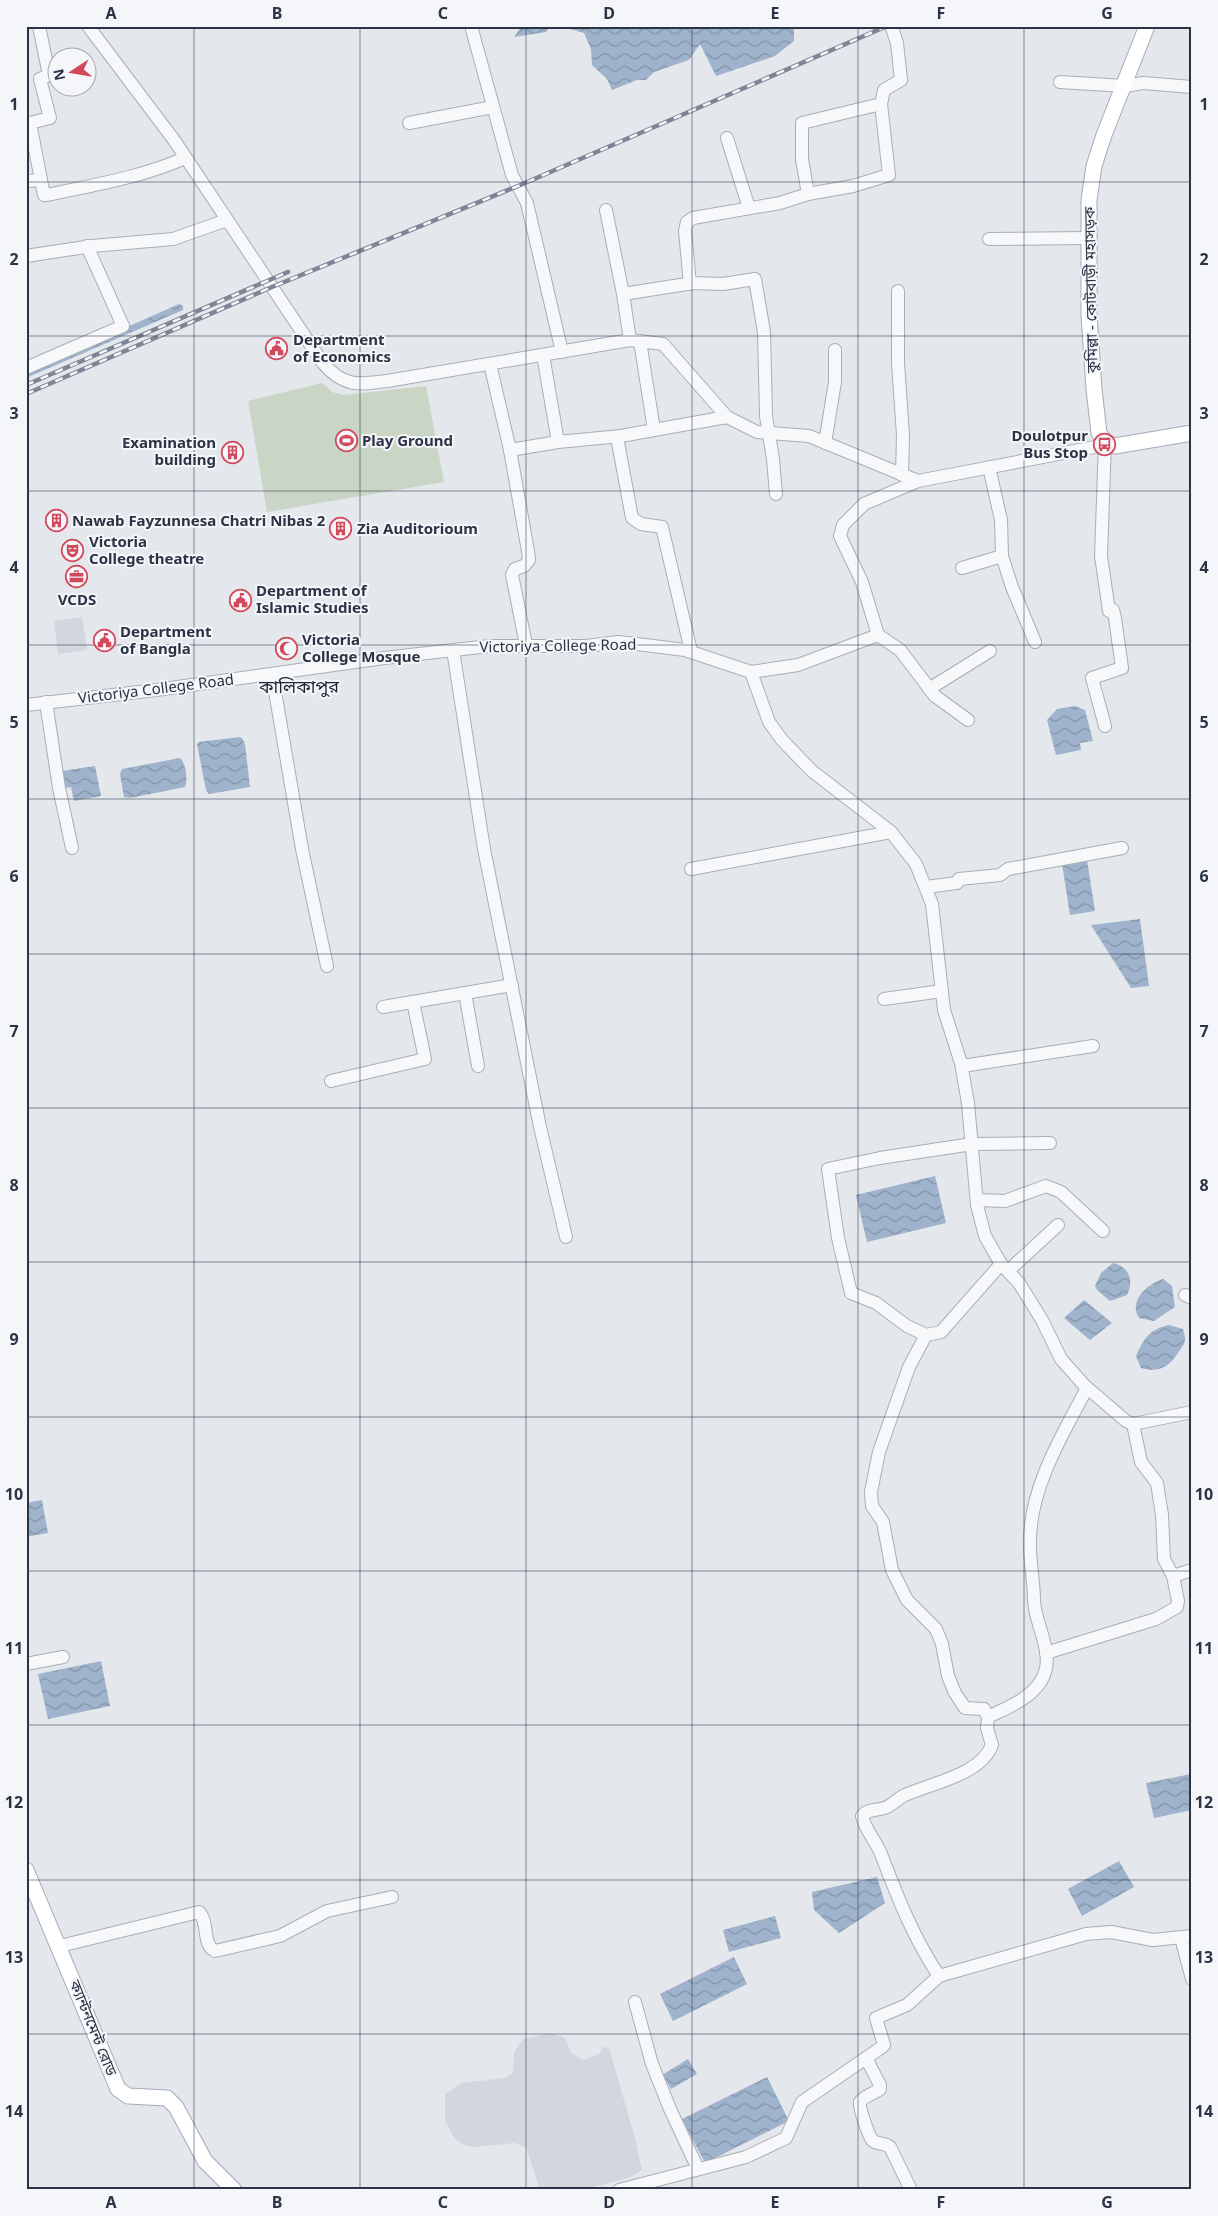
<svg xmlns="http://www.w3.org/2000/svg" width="1218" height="2216" font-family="'Noto Sans','Noto Sans Bengali',sans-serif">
<defs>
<pattern id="water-waves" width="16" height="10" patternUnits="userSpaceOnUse" patternTransform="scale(1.25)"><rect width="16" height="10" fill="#9fb4cc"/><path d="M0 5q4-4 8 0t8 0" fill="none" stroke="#8293a7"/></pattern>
</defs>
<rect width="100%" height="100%" fill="#e4e7ec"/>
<g fill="#d2d6de">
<path d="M82 617 87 650 58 654 54 621Z"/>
<path d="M551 2033 565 2038 571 2053 584 2060 599 2054 603 2047 609 2048 635 2138 642 2170 631 2177 583 2190H540L526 2147 514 2143 473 2147 463 2145 454 2138 445 2120V2094L462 2083 505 2078 513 2073 514 2052 523 2039Z"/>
</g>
<path fill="#c9d6c5" d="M322 383 332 392 343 395 426 386 444 482 267 512 248 401Z"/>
<g fill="url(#water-waves)">
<path d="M522 26H550L546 32 514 37Z"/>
<path d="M560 26H794V41L775 56 716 76 700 44 689 60 654 72 646 80H637L612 90 607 79 592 65 591 49 584 33Z"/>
<path d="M179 304 183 306V310L26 378V372Z"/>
<path d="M1075 706 1085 710 1093 741 1080 743 1081 750 1056 755 1047 720 1057 709Z"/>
<path d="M239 737 242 738 245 744 250 787 209 794 206 790 197 744 199 742Z"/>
<path d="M180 758C186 764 188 779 185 787L130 798 124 797 120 774 122 769Z"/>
<path d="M95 766 101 796 74 801 71 787 64 788 62 771Z"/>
<path d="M1087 860 1095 911 1070 915 1062 864Z"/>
<path d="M1140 919 1149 986 1131 988 1091 925Z"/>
<path d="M935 1176 946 1223 867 1242 856 1195Z"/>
<path d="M1113 1263C1130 1267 1134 1281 1127 1295L1110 1301 1097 1290 1095 1286 1101 1273Z"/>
<path d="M1163 1279 1172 1286 1175 1307 1154 1321 1139 1318C1128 1301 1147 1284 1163 1279Z"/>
<path d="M1084 1300 1112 1323 1090 1340 1064 1318Z"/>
<path d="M1169 1325 1183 1329C1187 1342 1185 1343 1178 1353 1169 1367 1158 1373 1141 1368L1136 1356C1144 1338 1150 1329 1169 1325Z"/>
<path d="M42 1500 48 1533 26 1537V1503Z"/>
<path d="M101 1661 110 1706 48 1719 38 1674Z"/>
<path d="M1191 1774 1192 1810 1154 1818 1146 1783Z"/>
<path d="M1119 1861 1134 1887 1082 1916 1068 1889Z"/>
<path d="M877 1877 885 1903 839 1933 814 1910 812 1892Z"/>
<path d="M775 1916 781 1938 729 1952 723 1930Z"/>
<path d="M734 1957 747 1984 673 2021 660 1994Z"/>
<path d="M688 2059 697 2074 671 2089 662 2075Z"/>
<path d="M767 2077 789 2121 705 2163 682 2119Z"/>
</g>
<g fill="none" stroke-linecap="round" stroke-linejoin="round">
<defs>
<g id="minor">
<path d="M39 26 49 75 40 79 50 118 30 123 41 180"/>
<path d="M88 26 174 140 322 362C343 387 357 385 387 381L630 340 663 344 727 417 757 432 809 436 918 481"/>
<path d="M471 26 512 175 527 203 562 352"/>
<path d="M1060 82 1125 86 1143 83 1192 87"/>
<path d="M409 123 493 107"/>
<path d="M727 138 749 208"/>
<path d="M26 181 41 180 44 195H47C94 185 142 177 185 158"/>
<path d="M808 194 802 159V123L881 104"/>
<path d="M606 210 623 294"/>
<path d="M989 239 1088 238"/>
<path d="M26 256 92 246 173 239 227 220"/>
<path d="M690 284 685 231 687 222 693 218 780 203 808 194 853 186 889 175 881 104 884 90 901 80 897 43 892 28 894 26"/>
<path d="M898 291V363L903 435 902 475"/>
<path d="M630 340 623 294 693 283 723 284 755 279 764 332 766 416 773 459 776 494"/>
<path d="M490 364 510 450 528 551 529 560 524 566 515 569 512 575 526 645"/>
<path d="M26 368 123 326 87 246"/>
<path d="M654 430 727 417"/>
<path d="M617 437 632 518 641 524 662 527 691 651"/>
<path d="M558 442 621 436 654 430 640 341"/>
<path d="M1105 442 1101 556 1109 611 1113 610 1115 618 1122 668 1092 678 1105 726"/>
<path d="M825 443 835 382V350"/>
<path d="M510 450 558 442 543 355"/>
<path d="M989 467 1001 520 1002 556 1012 587 1035 642"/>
<path d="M962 568 1002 556"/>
<path d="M878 635 900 650 935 696 968 720"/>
<path d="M453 650 484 849 540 1127 566 1237"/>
<path d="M751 672 769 722 782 740 812 771 891 832 916 864 932 904 944 1010 961 1063 968 1103 977 1205 985 1236 1001 1264 1019 1283 1042 1320 1061 1359 1084 1385 1126 1421 1133 1424 1192 1412"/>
<path d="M272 674 302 849 327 966"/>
<path d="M929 689 990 651"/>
<path d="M46 702 59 788 72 848"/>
<path d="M26 705 156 690 384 658 489 646H586L618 642 637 644 685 650 751 672 798 665 878 635 862 582 840 536 843 525 864 504 918 481 1100 446 1105 442"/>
<path d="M691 869 891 832"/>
<path d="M926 887 957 883 959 879 1000 875 1008 869 1122 848"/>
<path d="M465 993 478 1066"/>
<path d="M884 999 942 991"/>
<path d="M383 1007 512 985"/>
<path d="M962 1066 1093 1046"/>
<path d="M331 1081 425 1059 413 1002"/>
<path d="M977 1200 1005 1201 1046 1186 1061 1192 1103 1231"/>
<path d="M1008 1271 1058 1225"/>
<path d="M1185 1295 1192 1298"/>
<path d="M926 1335 907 1326 876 1303 851 1293 838 1238 828 1169 880 1158 972 1144 1050 1143"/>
<path d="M1173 1576 1192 1570"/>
<path d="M1046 1653 1156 1619 1177 1607 1178 1601 1173 1576 1164 1559 1162 1515 1157 1483 1141 1462 1133 1424"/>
<path d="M26 1664 63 1657"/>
<path d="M988 1717 984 1709 965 1708 955 1693 948 1676 942 1644 936 1629 907 1600 892 1570 883 1522 872 1506 871 1492 879 1452 909 1367 926 1335 941 1332 1001 1264"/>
<path d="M1181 1938 1192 1979"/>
<path d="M60 1946 199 1912C209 1922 202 1945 215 1951L280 1936 327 1911 392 1897"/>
<path d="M939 1976C913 1937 898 1898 881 1854 876 1841 865 1830 862 1816 868 1808 879 1811 887 1807 893 1804 898 1799 903 1796 930 1783 980 1776 992 1745L987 1728 988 1717C1006 1708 1029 1700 1041 1681 1057 1655 1035 1627 1034 1600 1034 1580 1029 1560 1030 1539 1031 1485 1063 1434 1087 1388"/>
<path d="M635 2002 652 2064 670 2109 698 2169"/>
<path d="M866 2058 880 2085V2089C875 2093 864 2096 860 2102 858 2106 869 2136 872 2140 877 2145 884 2142 890 2147L911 2190"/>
<path d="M619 2190 746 2157 786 2138 802 2102 882 2047 884 2045 876 2018 907 2005 939 1976 1086 1934 1111 1932 1153 1940 1192 1936"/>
</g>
<g id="major">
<path d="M1147 26 1104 135 1094 166 1089 200V315L1094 389 1099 433 1105 442 1115 446 1192 433"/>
<path d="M26 1870 118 2089 128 2096 167 2098 176 2107 205 2161 234 2190"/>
</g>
</defs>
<use href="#minor" stroke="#a9aeb7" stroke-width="14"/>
<use href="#major" stroke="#a3abb8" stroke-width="17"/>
<use href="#minor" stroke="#f7f8fa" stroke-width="12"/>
<use href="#major" stroke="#fff" stroke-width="15"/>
<defs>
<g id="rail">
<path d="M26 385 288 272"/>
<path d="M26 394 272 287 518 186 887 26"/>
</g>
</defs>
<use href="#rail" stroke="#7d8696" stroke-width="4.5"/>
<use href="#rail" stroke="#f4f6f9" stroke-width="2.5" stroke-dasharray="8" stroke-linecap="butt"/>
</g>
<path fill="none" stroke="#2b3445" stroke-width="1" stroke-opacity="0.55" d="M194 26V2190M360 26V2190M526 26V2190M692 26V2190M858 26V2190M1024 26V2190M26 182H1192M26 336H1192M26 491H1192M26 645H1192M26 799H1192M26 954H1192M26 1108H1192M26 1262H1192M26 1417H1192M26 1571H1192M26 1725H1192M26 1880H1192M26 2034H1192"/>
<defs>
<symbol id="civic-ring" viewBox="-11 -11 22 22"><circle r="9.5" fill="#f4f6f9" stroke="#d1495b" stroke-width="1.5"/><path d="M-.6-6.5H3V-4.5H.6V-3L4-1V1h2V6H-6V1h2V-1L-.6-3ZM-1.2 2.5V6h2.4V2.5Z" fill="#d1495b"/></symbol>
<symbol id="stadium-ring" viewBox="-11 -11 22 22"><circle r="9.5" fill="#f4f6f9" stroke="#d1495b" stroke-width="1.5"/><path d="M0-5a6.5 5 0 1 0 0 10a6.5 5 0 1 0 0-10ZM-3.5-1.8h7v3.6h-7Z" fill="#d1495b"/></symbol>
<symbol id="bus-ring" viewBox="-11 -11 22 22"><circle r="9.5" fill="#f4f6f9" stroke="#d1495b" stroke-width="1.5"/><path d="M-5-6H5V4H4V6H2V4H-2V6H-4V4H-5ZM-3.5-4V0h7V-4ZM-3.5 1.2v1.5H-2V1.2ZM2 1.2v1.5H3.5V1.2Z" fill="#d1495b"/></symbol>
<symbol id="building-ring" viewBox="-11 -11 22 22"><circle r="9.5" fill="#f4f6f9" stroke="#d1495b" stroke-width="1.5"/><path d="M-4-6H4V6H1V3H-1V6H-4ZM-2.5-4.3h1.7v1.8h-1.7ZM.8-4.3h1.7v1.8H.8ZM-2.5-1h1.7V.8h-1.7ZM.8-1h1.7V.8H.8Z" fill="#d1495b"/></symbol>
<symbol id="theatre-ring" viewBox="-11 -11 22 22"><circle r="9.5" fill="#f4f6f9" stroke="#d1495b" stroke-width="1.5"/><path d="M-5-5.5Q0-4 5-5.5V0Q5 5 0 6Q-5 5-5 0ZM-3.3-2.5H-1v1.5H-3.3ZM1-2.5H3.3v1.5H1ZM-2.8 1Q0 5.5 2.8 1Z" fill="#d1495b"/></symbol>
<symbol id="office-ring" viewBox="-11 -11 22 22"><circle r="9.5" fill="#f4f6f9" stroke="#d1495b" stroke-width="1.5"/><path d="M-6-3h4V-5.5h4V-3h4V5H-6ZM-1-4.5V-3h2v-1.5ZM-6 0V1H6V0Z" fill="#d1495b"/></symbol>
<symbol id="mosque-ring" viewBox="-11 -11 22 22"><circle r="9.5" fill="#f4f6f9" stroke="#d1495b" stroke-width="1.5"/><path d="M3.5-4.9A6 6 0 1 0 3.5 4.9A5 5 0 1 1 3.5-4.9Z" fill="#d1495b"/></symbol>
</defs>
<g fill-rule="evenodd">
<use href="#civic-ring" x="264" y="336" width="25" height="25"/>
<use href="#stadium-ring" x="334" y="428" width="25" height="25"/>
<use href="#bus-ring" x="1092" y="432" width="25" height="25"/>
<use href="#building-ring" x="220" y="440" width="25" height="25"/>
<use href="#building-ring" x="44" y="508" width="25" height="25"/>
<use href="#building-ring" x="328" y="516" width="25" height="25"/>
<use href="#theatre-ring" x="60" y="538" width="25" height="25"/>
<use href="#office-ring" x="64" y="564" width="25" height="25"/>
<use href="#civic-ring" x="228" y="588" width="25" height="25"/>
<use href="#civic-ring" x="92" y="628" width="25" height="25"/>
<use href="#mosque-ring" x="274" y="636" width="25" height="25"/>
</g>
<g text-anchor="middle" stroke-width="4" stroke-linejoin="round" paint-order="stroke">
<g font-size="15" fill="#2b3445" stroke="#f4f6f9">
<text transform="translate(1091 290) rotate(-91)" y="5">কুমিল্লা - কোটবাড়ী মহাসড়ক</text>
<text transform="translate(558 646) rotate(-1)" y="5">Victoriya College Road</text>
<text transform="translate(156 689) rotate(-7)" y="5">Victoriya College Road</text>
<text transform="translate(93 2028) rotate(68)" y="5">ক্যান্টনমেন্ট রোড</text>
</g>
<g font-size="15" font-weight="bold" fill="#2b3445" stroke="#f4f6f9" text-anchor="start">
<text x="293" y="345">Department<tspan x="293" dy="17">of Economics</tspan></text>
<text x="1088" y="441" text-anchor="end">Doulotpur<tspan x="1088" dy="17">Bus Stop</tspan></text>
<text x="362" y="446">Play Ground</text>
<text x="216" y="448" text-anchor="end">Examination<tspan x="216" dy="17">building</tspan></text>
<text x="72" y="526">Nawab Fayzunnesa Chatri Nibas 2</text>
<text x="357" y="534">Zia Auditorioum</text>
<text x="89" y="547">Victoria<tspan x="89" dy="17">College theatre</tspan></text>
<text x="256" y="596">Department of<tspan x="256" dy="17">Islamic Studies</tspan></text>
<text x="77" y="605" text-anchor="middle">VCDS</text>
<text x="120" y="637">Department<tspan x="120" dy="17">of Bangla</tspan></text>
<text x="302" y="645">Victoria<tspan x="302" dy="17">College Mosque</tspan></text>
</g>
<g font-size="18" fill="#1d2536" stroke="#f4f6f9">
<text x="299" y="693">কালিকাপুর</text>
</g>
</g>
<rect width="1218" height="2216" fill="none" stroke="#f4f6f9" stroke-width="55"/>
<g transform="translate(72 72) rotate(258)"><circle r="24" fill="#f4f6f9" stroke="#a4a8b1"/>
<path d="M0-4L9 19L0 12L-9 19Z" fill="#d1495b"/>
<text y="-8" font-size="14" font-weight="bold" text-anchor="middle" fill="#2b3445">N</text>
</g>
<rect x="28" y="28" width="1162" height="2160" fill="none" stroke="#2b3445" stroke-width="2"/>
<g font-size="16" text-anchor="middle" font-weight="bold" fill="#2b3445">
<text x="111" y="19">A</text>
<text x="277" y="19">B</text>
<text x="443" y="19">C</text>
<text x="609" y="19">D</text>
<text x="775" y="19">E</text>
<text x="941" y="19">F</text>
<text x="1107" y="19">G</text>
<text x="14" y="110">1</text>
<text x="1204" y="110">1</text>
<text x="14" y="265">2</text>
<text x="1204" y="265">2</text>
<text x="14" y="419">3</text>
<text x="1204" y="419">3</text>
<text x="14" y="573">4</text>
<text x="1204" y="573">4</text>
<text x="14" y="728">5</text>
<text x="1204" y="728">5</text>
<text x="14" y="882">6</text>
<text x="1204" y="882">6</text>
<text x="14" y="1037">7</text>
<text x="1204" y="1037">7</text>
<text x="14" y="1191">8</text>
<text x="1204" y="1191">8</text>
<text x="14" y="1345">9</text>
<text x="1204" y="1345">9</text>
<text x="14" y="1500">10</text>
<text x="1204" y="1500">10</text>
<text x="14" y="1654">11</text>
<text x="1204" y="1654">11</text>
<text x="14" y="1808">12</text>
<text x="1204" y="1808">12</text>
<text x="14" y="1963">13</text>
<text x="1204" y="1963">13</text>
<text x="14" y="2117">14</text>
<text x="1204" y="2117">14</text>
<text x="111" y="2208">A</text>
<text x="277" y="2208">B</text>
<text x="443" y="2208">C</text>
<text x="609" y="2208">D</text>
<text x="775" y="2208">E</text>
<text x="941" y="2208">F</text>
<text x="1107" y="2208">G</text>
</g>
</svg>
